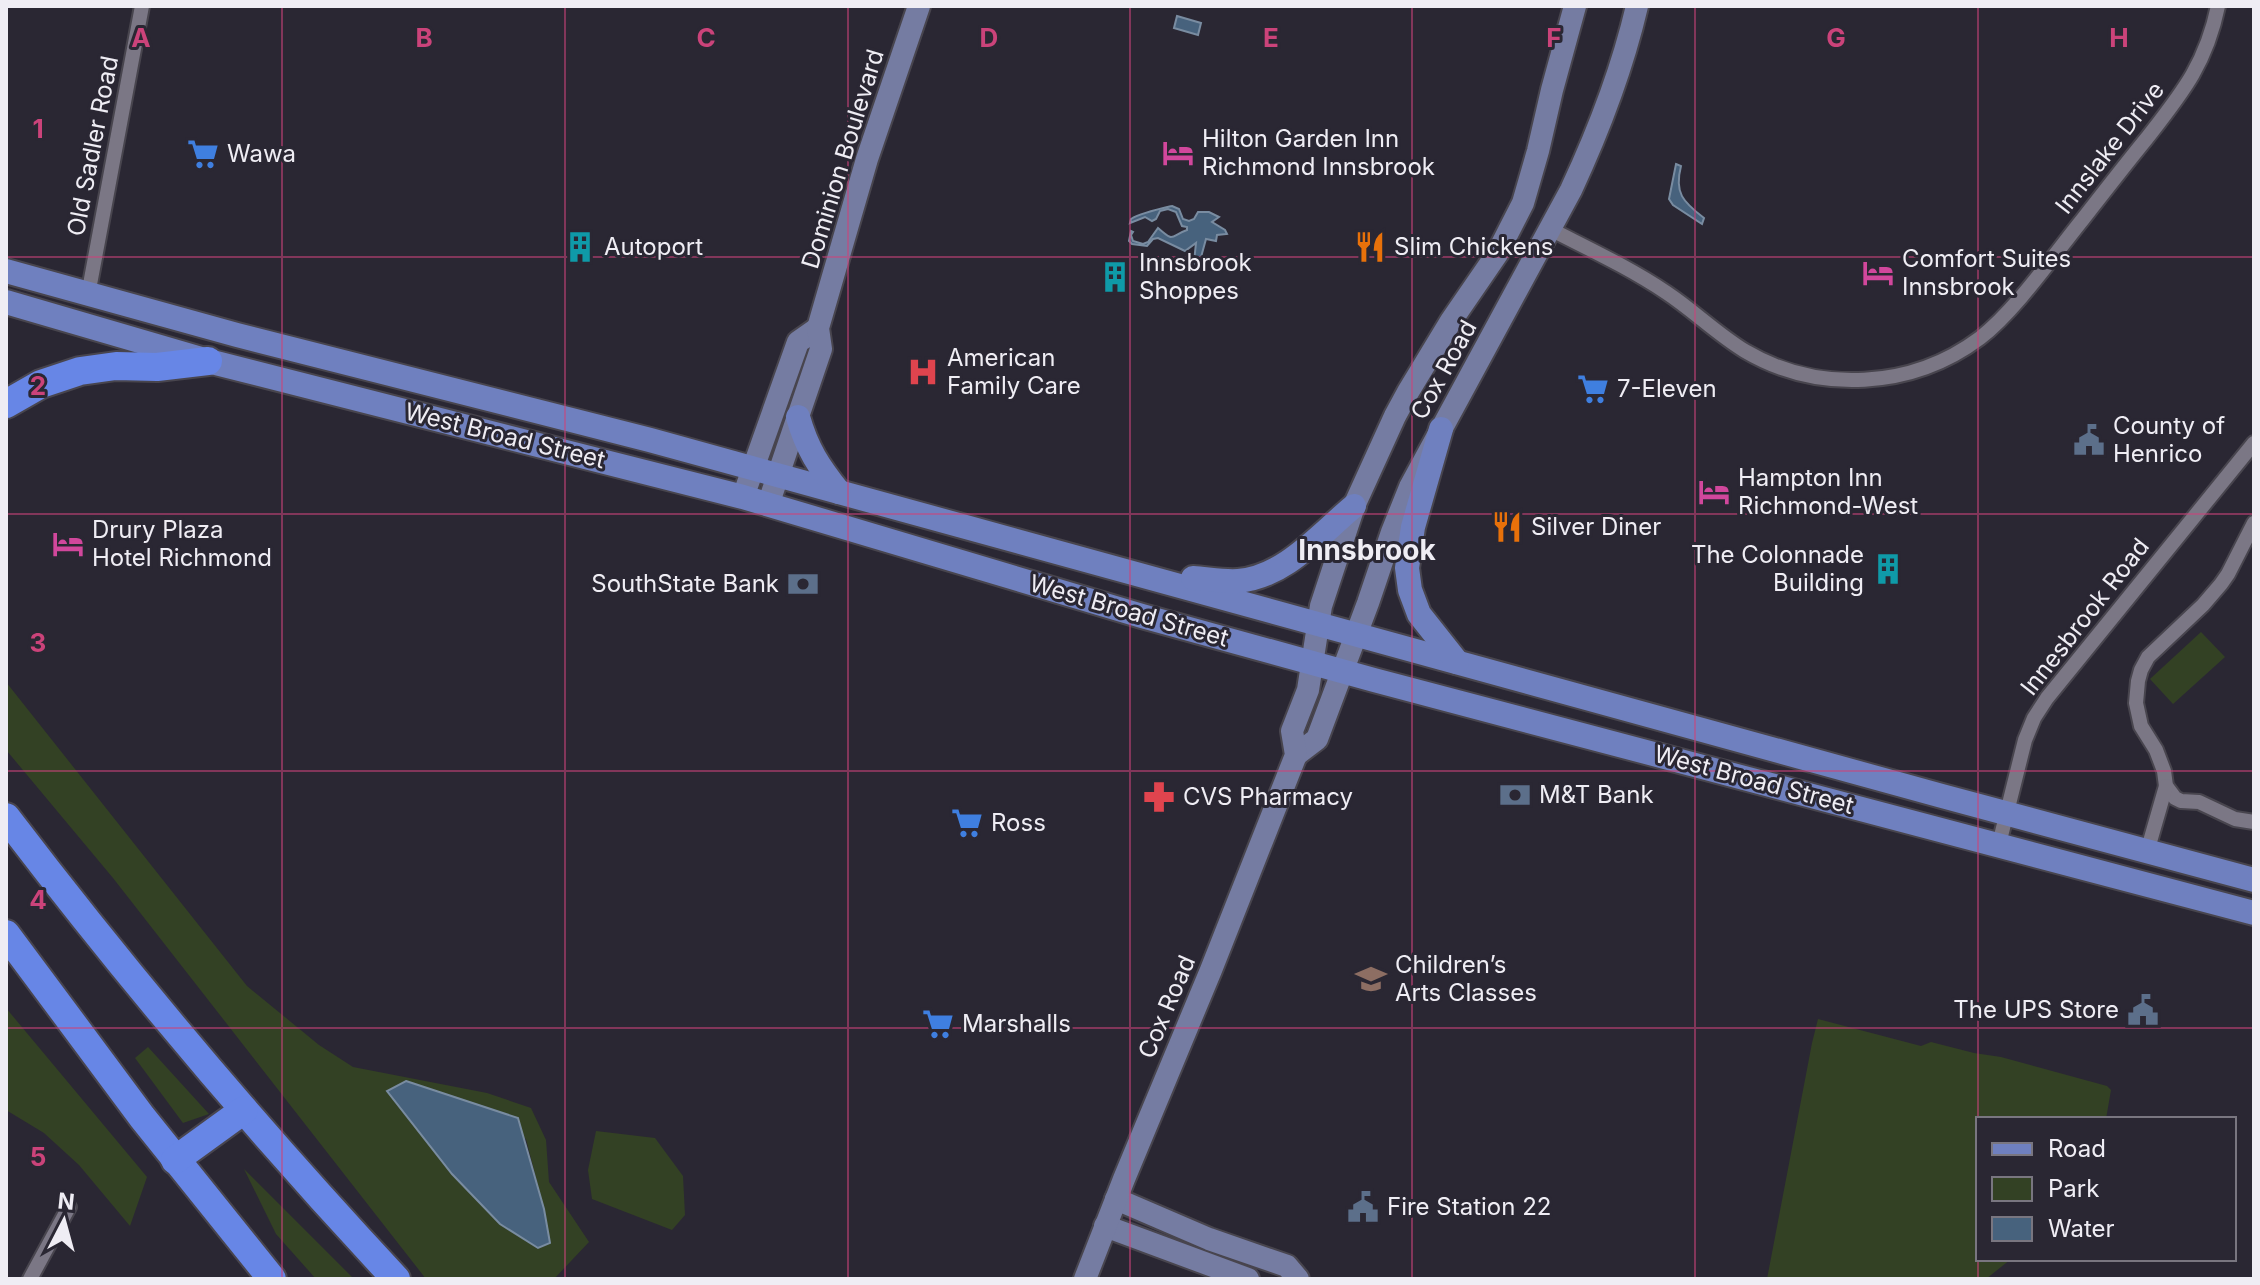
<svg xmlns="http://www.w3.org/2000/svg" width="2260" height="1285" font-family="Inter,sans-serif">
<rect width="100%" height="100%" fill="#2a2733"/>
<g fill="#334124" fill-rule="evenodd">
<path d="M2201 632 2225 657 2173 704 2150 679Z"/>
<path d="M6 682 247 986 319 1045 353 1067 487 1093 531 1108 546 1140 549 1182 589 1242 554 1279H426L113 878 7 751ZM388 1092 526 1139 544 1209 550 1243 500 1224 452 1174Z"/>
<path d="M6 1008 147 1177 130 1226 79 1165 44 1133 6 1110Z"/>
<path d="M1818 1019 1921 1046 1931 1042 1974 1053 2001 1057 2107 1086 2111 1090 2106 1119H1978V1259H2011L1986 1279H1767L1812 1043Z"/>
<path d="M148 1047 209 1114 183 1123 135 1058Z"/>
<path d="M596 1131 655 1138 683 1176 685 1215 672 1230 592 1199 588 1170Z"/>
<path d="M244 1169 354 1279H316L276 1234Z"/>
</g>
<g fill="#47627d" stroke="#798ca1" stroke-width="2">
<path d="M1177 16 1201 23 1198 35 1174 28Z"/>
<path d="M1676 164 1681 166C1674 193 1683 202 1704 218L1702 224 1673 205 1669 199Z"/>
<path d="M1172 206 1179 209 1183 219 1189 221 1194 219 1198 212H1209L1219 217 1212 222 1225 230 1227 234 1217 235 1216 241 1206 239 1198 268 1194 262 1196 243 1185 251 1158 238 1153 239 1147 246 1132 244 1129 241 1131 231 1133 232 1131 235 1133 241 1143 244 1148 242 1158 228C1175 243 1170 236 1187 230V227L1182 226 1176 212 1168 209 1160 211 1156 219 1152 221 1145 217 1130 223 1131 219C1141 213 1159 209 1172 206Z"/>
<path d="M406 1081 518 1118 544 1209 550 1243 538 1248 500 1224 452 1174 387 1091Z"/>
</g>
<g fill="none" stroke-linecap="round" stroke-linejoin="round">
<defs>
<g id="street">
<path d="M1550 229C1589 249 1630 268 1667 293 1694 311 1717 334 1745 351 1818 394 1912 389 1980 338 2016 310 2053 256 2083 219 2104 192 2125 165 2147 138 2182 93 2206 64 2218 6"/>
<path d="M88 295 142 6"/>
<path d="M2254 523 2228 574 2221 584 2203 605 2148 657 2141 670 2138 681 2136 703 2141 726 2156 750 2164 771 2166 786 2175 798 2181 801 2199 802 2235 819 2254 822"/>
<path d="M1999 844 2025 740 2034 718 2047 698 2254 443"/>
<path d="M2147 852 2166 786"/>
<path d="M30 1279 69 1207"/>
</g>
<g id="secondary">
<path d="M743 497 798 342 818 328"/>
<path d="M768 505 821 349 818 328 867 159 919 6"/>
<path d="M1296 755 1317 739 1368 603 1392 532 1410 487 1571 190C1599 130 1622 70 1637 6"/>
<path d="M1116 1199 1209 1239 1287 1266 1298 1279"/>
<path d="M1105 1226 1248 1279"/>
<path d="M1085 1279 1124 1179 1211 970 1296 755 1292 731 1308 690 1321 606 1354 506 1395 416 1408 392 1451 321 1497 254 1523 203 1538 151 1552 90 1575 6"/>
</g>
<g id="primary">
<path d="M6 271 237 335 650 440 1942 796 2254 880"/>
<path d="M6 302 208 361 743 497 1142 616 1374 680 2254 913"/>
<path d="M798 417C807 449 819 467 839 492"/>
<path d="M1441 429 1413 527 1407 568 1410 590 1419 614 1457 662"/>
<path d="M1193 578C1208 579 1223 582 1238 581 1285 577 1319 535 1354 506"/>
</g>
<g id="highway">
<path d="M6 404 41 384 80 371 116 366 157 367 208 361"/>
<path d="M6 817C128 977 258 1131 396 1279"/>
<path d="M6 934 142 1117 272 1279"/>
<path d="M175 1160 244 1110"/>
</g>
</defs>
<use href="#street" stroke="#48454e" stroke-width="18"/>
<use href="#secondary" stroke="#48454e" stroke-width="26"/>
<use href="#primary" stroke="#48454e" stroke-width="28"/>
<use href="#highway" stroke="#48454e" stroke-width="32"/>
<use href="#street" stroke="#7b7785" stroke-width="14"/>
<use href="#secondary" stroke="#757ca2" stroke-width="22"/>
<use href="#primary" stroke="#6f80bf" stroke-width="24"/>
<use href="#highway" stroke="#6786e6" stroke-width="28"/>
</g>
<path fill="none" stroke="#cb437a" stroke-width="2" stroke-opacity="0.55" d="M282 6V1279M565 6V1279M848 6V1279M1130 6V1279M1412 6V1279M1695 6V1279M1978 6V1279M6 257H2254M6 514H2254M6 771H2254M6 1028H2254"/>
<defs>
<symbol id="hotel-bare" viewBox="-9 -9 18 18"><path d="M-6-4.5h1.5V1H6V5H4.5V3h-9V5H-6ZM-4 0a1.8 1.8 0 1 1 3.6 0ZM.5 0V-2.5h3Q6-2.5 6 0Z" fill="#d1479c" stroke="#2a2733" stroke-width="2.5" paint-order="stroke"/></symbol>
<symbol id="supermarket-bare" viewBox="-9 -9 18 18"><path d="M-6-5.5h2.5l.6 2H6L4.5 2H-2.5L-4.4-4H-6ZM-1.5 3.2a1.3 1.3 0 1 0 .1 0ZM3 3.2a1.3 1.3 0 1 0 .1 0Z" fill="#3f7fe0" stroke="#2a2733" stroke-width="2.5" paint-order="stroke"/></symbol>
<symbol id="building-bare" viewBox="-9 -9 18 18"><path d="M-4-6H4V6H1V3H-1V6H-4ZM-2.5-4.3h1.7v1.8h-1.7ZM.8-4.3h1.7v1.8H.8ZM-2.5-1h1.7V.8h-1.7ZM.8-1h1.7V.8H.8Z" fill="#0f9aa8" stroke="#2a2733" stroke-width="2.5" paint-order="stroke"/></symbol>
<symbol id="restaurant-bare" viewBox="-9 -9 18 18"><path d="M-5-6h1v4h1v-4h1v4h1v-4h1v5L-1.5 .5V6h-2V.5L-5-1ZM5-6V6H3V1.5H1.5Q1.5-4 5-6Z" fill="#e8710a" stroke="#2a2733" stroke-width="2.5" paint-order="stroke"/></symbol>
<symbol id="hospital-bare" viewBox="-9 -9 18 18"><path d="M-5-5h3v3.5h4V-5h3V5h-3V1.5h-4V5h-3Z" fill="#e0444e" stroke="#2a2733" stroke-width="2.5" paint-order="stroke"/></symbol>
<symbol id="civic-bare" viewBox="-9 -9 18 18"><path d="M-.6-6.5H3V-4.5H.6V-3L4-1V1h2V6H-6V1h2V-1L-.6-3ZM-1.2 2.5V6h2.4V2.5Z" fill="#5c6f8a" stroke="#2a2733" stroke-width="2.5" paint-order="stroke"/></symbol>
<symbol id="bank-bare" viewBox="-9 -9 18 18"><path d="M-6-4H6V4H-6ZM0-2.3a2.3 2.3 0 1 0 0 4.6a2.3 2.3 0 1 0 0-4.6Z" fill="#5c6f8a" stroke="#2a2733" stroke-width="2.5" paint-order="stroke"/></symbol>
<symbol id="pharmacy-bare" viewBox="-9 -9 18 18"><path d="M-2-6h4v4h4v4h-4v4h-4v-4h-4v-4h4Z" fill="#e0444e" stroke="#2a2733" stroke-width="2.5" paint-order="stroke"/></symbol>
<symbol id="school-bare" viewBox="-9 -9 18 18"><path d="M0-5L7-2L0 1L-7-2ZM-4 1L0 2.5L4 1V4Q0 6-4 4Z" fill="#8d6e63" stroke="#2a2733" stroke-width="2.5" paint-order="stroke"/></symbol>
</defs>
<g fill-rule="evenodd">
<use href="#hotel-bare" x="1156" y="131" width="44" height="44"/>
<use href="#supermarket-bare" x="181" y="132" width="44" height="44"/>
<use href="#building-bare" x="558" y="225" width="44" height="44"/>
<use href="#restaurant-bare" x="1348" y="225" width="44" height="44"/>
<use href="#hotel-bare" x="1856" y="251" width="44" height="44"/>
<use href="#building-bare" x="1093" y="255" width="44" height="44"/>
<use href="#hospital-bare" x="901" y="350" width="44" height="44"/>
<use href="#supermarket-bare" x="1571" y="367" width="44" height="44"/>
<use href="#civic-bare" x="2067" y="418" width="44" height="44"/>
<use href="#hotel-bare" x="1692" y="470" width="44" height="44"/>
<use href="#restaurant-bare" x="1485" y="505" width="44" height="44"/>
<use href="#hotel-bare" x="46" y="522" width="44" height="44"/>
<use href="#building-bare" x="1866" y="547" width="44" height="44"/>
<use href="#bank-bare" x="781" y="562" width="44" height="44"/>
<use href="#bank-bare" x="1493" y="773" width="44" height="44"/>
<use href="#pharmacy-bare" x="1137" y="775" width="44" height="44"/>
<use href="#supermarket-bare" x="945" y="801" width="44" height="44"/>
<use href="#school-bare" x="1349" y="957" width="44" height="44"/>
<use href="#civic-bare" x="2121" y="988" width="44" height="44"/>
<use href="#supermarket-bare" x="916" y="1002" width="44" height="44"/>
<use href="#civic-bare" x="1341" y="1185" width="44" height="44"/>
</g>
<g text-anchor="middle" stroke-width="6" stroke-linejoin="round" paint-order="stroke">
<g font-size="24" fill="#efedf4" stroke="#2a2733" text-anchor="start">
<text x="1202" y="147">Hilton Garden Inn<tspan x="1202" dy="28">Richmond Innsbrook</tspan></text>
<text x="227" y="162">Wawa</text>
<text x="604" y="255">Autoport</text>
<text x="1394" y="255">Slim Chickens</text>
<text x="1902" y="267">Comfort Suites<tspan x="1902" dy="28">Innsbrook</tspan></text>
<text x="1139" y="271">Innsbrook<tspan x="1139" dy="28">Shoppes</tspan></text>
<text x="947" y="366">American<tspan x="947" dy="28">Family Care</tspan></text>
<text x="1617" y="397">7-Eleven</text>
<text x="2113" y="434">County of<tspan x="2113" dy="28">Henrico</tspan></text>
<text x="1738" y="486">Hampton Inn<tspan x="1738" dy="28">Richmond-West</tspan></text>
<text x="1531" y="535">Silver Diner</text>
<text x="92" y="538">Drury Plaza<tspan x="92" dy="28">Hotel Richmond</tspan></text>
<text x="1864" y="563" text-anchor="end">The Colonnade<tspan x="1864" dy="28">Building</tspan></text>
<text x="779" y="592" text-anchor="end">SouthState Bank</text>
<text x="1539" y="803">M&amp;T Bank</text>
<text x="1183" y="805">CVS Pharmacy</text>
<text x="991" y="831">Ross</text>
<text x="1395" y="973">Children’s<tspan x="1395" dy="28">Arts Classes</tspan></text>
<text x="2119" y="1018" text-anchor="end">The UPS Store</text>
<text x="962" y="1032">Marshalls</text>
<text x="1387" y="1215">Fire Station 22</text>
</g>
<g font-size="24" fill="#efedf4" stroke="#2a2733">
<text transform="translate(93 146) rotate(-79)" y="8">Old Sadler Road</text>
<text transform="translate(2110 148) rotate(-52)" y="8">Innslake Drive</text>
<text transform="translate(843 159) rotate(-73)" y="8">Dominion Boulevard</text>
<text transform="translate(1444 370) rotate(-61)" y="8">Cox Road</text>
<text transform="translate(505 436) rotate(14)" y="8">West Broad Street</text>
<text transform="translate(1129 611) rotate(16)" y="8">West Broad Street</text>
<text transform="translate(2085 617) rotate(-52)" y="8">Innesbrook Road</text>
<text transform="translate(1754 780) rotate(15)" y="8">West Broad Street</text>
<text transform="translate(1167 1007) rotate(-67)" y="8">Cox Road</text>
</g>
<g font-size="28" font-weight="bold" fill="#efedf4" stroke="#2a2733">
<text x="1367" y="560">Innsbrook</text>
</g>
</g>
<g font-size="26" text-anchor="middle" font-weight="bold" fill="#cb437a" stroke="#2a2733" stroke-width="6" stroke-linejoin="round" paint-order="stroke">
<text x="141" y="47">A</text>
<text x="424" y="47">B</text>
<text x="706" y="47">C</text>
<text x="989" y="47">D</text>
<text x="1271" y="47">E</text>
<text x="1554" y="47">F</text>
<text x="1836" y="47">G</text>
<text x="2119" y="47">H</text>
<text x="38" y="138">1</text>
<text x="38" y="395">2</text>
<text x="38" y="652">3</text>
<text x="38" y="909">4</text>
<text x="38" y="1166">5</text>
</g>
<rect width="2260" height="1285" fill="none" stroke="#efedf4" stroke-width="16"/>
<rect x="1976" y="1117" width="260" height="144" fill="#2a2733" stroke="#797680" stroke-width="2"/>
<rect x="1992" y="1143" width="40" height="12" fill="#6f80bf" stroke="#797680" stroke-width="2"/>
<text x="2048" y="1157" font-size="24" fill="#efedf4">Road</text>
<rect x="1992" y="1177" width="40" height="24" fill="#334124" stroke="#797680" stroke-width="2"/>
<text x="2048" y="1197" font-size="24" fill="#efedf4">Park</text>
<rect x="1992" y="1217" width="40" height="24" fill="#47627d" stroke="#797680" stroke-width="2"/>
<text x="2048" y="1237" font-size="24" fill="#efedf4">Water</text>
<g transform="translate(64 1221) rotate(6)" stroke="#2a2733" stroke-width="6" paint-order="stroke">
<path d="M0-6L14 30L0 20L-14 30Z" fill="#efedf4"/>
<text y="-12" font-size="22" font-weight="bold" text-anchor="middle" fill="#efedf4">N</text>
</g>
</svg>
